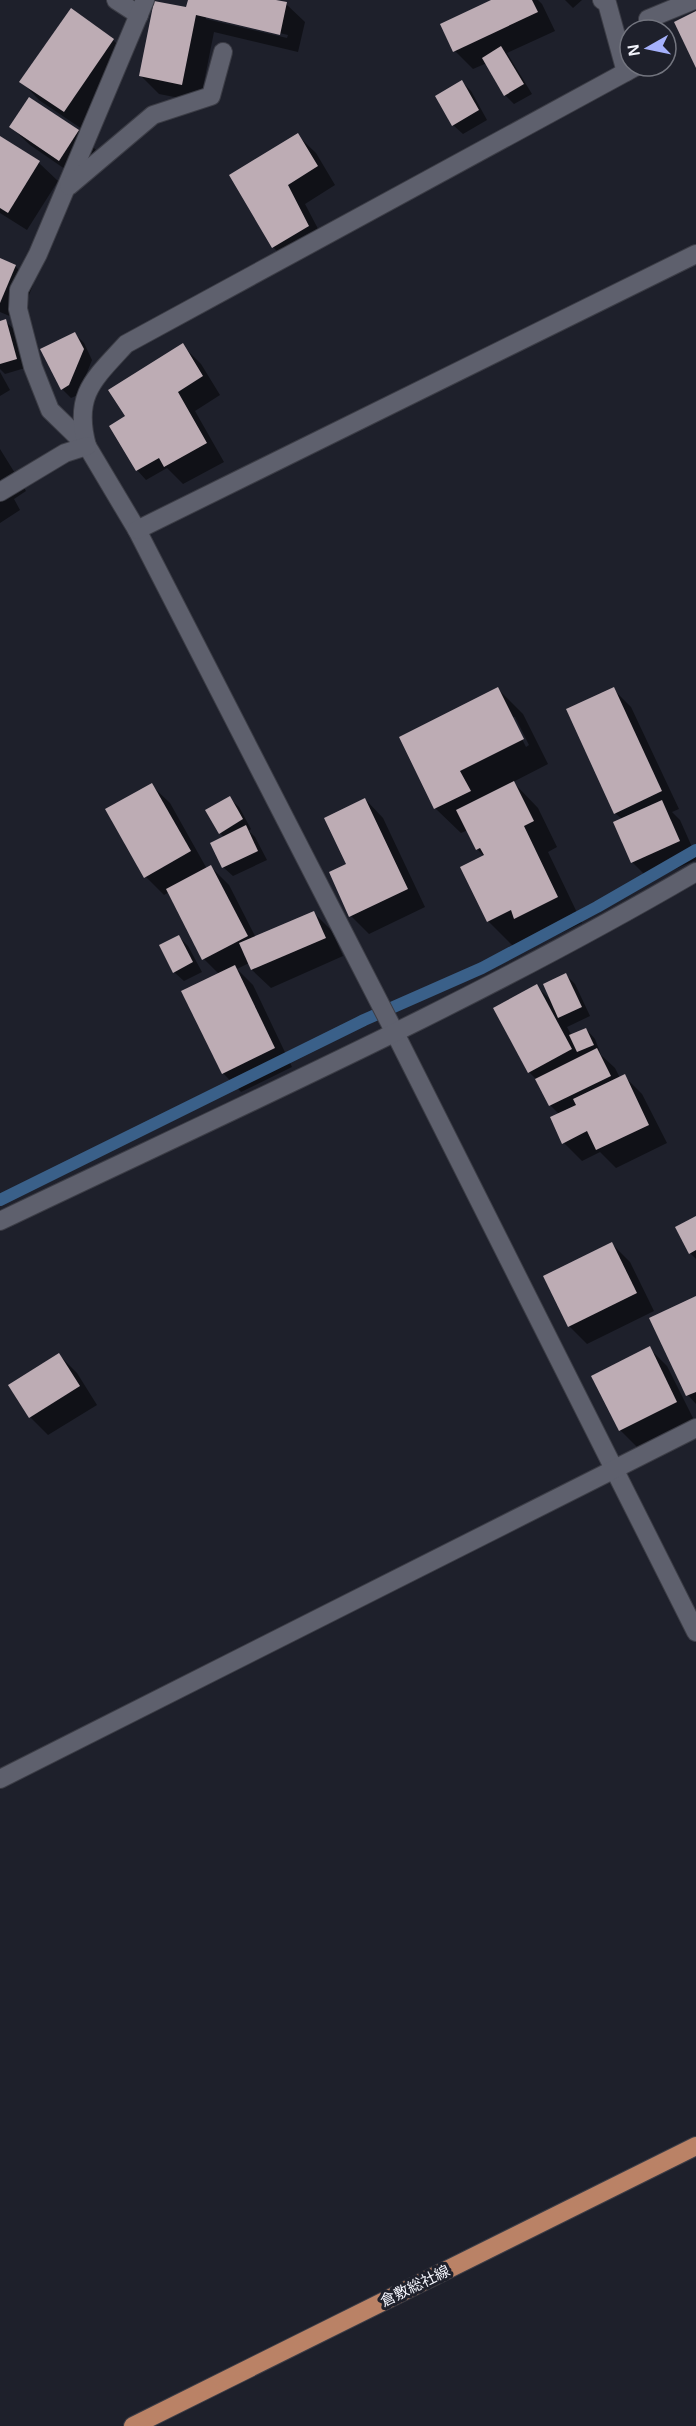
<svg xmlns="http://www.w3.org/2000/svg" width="696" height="2426" font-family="Arial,'Noto Sans JP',sans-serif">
<rect width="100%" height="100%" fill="#1e202b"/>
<g fill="#0007" fill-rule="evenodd">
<path d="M189 0H270L286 4 305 22 298 52 214 32 200 102 159 94 141 76 187 9ZM206 16 288 35 287 38 206 19Z"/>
<path d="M495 0H538L542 4 555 31 507 53 532 94 514 104 505 95 487 63 473 69 455 51 442 25Z"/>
<path d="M565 0H582L573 8Z"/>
<path d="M113 40 131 58 82 129 39 100 21 81Z"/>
<path d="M462 82 471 91 487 120 463 134 453 125Z"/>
<path d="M30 99 78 131 96 150 78 178 30 145 11 127Z"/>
<path d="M297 135 316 153 335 185 305 204 326 244 291 265 273 247Z"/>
<path d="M0 138 39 163 58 181 27 230 0 213Z"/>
<path d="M0 260 15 266 33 285 19 320 0 312Z"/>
<path d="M5 321 15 330 25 368 5 374 0 369V322Z"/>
<path d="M75 334 84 343 92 360 78 395 71 398 62 389Z"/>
<path d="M182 345 201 364 220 395 195 411 224 462 183 484 167 468 146 480 137 470 127 417Z"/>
<path d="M0 372 10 390 0 396Z"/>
<path d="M0 449 26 491 14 499 20 510 0 523Z"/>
<path d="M498 689 523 714 548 764 513 782 538 808 557 847 548 852 582 923 540 943 534 936 513 946 488 921 485 857 477 849 468 830 461 833 436 809 401 738ZM511 717H515L529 745 526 747Z"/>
<path d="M613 689 631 707 679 809 672 812 680 820 696 856V860L650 880 632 862 622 819 615 813Z"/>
<path d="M151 785 170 803 207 869 211 867 229 885 256 938 314 913 332 931 343 956 271 988 252 970 249 963 237 969 253 985 292 1067 241 1092 223 1073 183 992 219 974 204 959 169 892 164 895 146 877Z"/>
<path d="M229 798 239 807 251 829 249 831 255 837 267 860 233 876 223 867 225 838 220 833Z"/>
<path d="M365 799 383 818 425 907 369 934 351 916 348 865Z"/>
<path d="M179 937 188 946 202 972 184 981 174 972Z"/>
<path d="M566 975 575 984 590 1016 567 1027 572 1036 586 1029 595 1039 601 1055 615 1068 620 1078 624 1076 642 1094 667 1143 616 1168 600 1152 582 1161 564 1143 559 1114 550 1105 538 1081 529 1072 536 986 553 1002Z"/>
<path d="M696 1218V1259L690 1253Z"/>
<path d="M612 1244 630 1262 654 1311 587 1344 569 1326Z"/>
<path d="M696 1297V1404L688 1395Z"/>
<path d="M649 1348 667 1366 694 1420 638 1448 620 1430Z"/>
<path d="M59 1355 77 1373 97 1405 48 1435 30 1417Z"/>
</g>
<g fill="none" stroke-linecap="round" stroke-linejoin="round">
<path stroke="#3a6089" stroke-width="12" d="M0 1200 364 1020 482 968 597 907 696 850"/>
</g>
<g fill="#bdacb4">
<path d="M188 0H276L287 2 280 35 196 15 182 85 139 76 154 1 186 7Z"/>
<path d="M491 0H532L538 12 453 52 440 24Z"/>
<path d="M71 8 114 39 64 112 19 82Z"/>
<path d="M696 11V68L674 22Z"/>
<path d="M501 46 524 84 504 96 482 58Z"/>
<path d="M462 80 479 110 452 126 435 96Z"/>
<path d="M29 97 79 130 59 161 9 127Z"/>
<path d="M298 133 318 166 288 185 309 226 272 248 229 175Z"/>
<path d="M0 136 40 161 8 213 0 208Z"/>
<path d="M0 258 16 265 0 303Z"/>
<path d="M6 319 17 359 0 364V321Z"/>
<path d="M75 332 84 349 69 385 61 390 40 349Z"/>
<path d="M183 343 203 376 178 392 207 443 164 467 159 458 136 471 109 426 125 416 108 390Z"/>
<path d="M498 687 524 739 460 771 471 791 434 809 399 737Z"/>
<path d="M614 687 662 791 614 814 566 709Z"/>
<path d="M514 781 534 821 524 826 558 897 514 919 511 910 487 922 460 867 484 855 480 848 476 850 456 810Z"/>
<path d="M152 783 191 851 144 878 105 809Z"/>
<path d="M230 796 243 819 219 834 205 810Z"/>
<path d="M365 798 408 889 349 917 329 872 346 864 324 818Z"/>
<path d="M662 800 680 841 631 863 613 822Z"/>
<path d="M246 825 258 851 222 868 210 843Z"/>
<path d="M211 865 248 936 202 960 166 889Z"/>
<path d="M314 911 326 938 251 970 239 943Z"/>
<path d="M179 935 193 962 173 973 159 945Z"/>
<path d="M235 965 275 1048 222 1074 181 991Z"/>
<path d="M566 973 582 1007 558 1018 543 984Z"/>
<path d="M537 984 572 1049 528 1073 493 1008Z"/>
<path d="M586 1028 594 1045 577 1052 569 1035Z"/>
<path d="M597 1048 611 1076 549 1106 535 1079Z"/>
<path d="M625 1074 649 1125 596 1150 587 1131 562 1144 550 1117 576 1105 573 1099Z"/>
<path d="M696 1216V1250L689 1254 675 1227Z"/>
<path d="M612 1242 637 1293 568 1327 543 1276Z"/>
<path d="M696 1296V1392L686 1396 649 1318Z"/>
<path d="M650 1346 677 1402 619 1431 591 1376Z"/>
<path d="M59 1353 80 1386 29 1418 8 1385Z"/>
</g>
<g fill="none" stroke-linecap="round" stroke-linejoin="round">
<defs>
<g id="minor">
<path d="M116 0 139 15"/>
<path d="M145 0 38 254 19 290 18 309 33 367 50 410 87 446 137 530 395 1033 696 1632"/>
<path d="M602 0 607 3 626 72"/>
<path d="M650 30 648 19 694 0"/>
<path d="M69 186 153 115 211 96 223 52"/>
<path d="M87 446C73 395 94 379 126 344L637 66"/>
<path d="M0 492 65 453 87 446"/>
<path d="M137 530 696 254"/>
<path d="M0 1221C234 1109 472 1003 696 872"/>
<path d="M0 1779 696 1428"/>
</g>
<path id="major" d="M133 2426 696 2146"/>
</defs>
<use href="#minor" stroke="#3c3d46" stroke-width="20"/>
<use href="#major" stroke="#3c3d46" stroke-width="20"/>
<use href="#minor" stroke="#5e606d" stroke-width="18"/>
<use href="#major" stroke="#ba8266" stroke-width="18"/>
</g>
<g text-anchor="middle" stroke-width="6" stroke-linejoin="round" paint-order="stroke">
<g font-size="15" fill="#f3f4fc" stroke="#1e202b">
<text transform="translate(415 2286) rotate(-26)" y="5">倉敷総社線</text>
</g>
</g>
<g transform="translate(648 48) rotate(261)"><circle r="28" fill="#1e202b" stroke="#73757f" stroke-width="1.5"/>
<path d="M0-4.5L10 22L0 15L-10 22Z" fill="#a5b1fc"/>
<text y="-9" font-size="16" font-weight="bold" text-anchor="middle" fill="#f3f4fc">N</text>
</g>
</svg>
